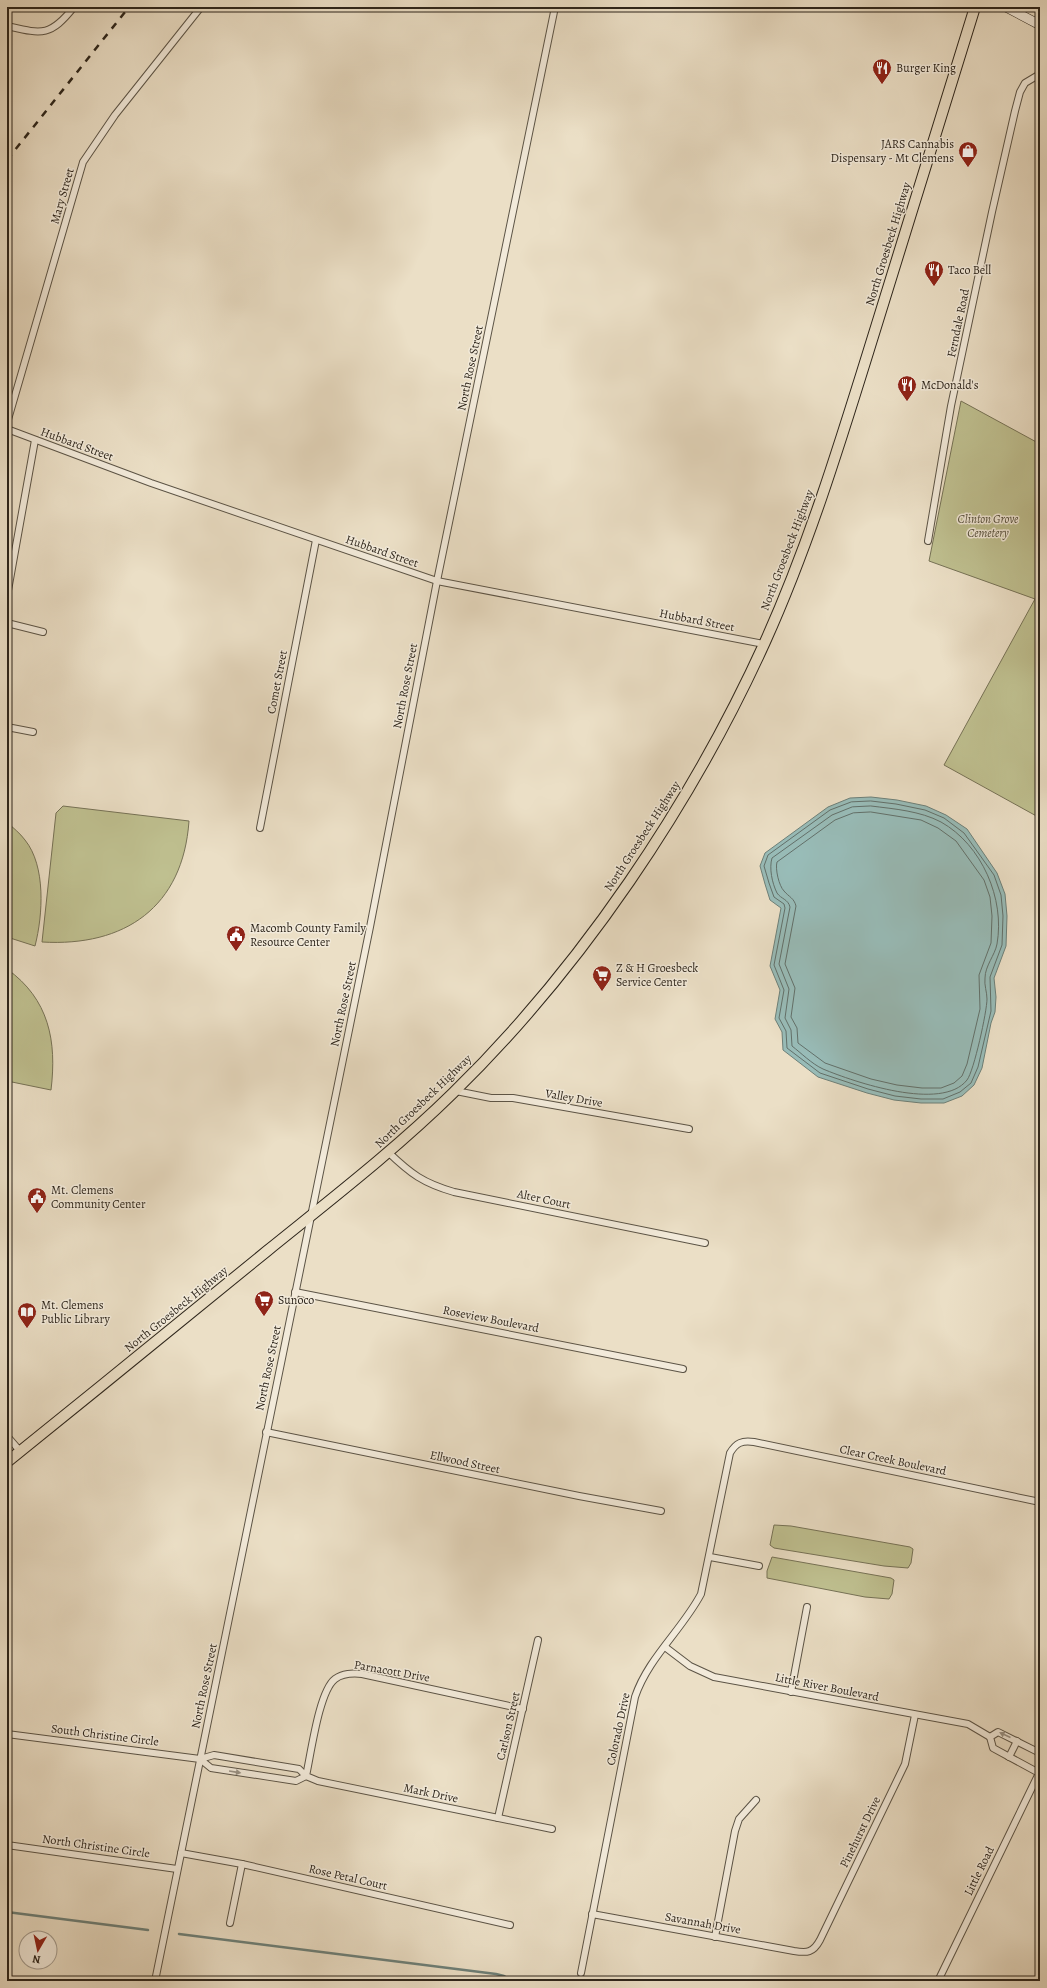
<svg xmlns="http://www.w3.org/2000/svg" width="1047" height="1988" font-family="Alegreya,serif">
<rect width="100%" height="100%" fill="#ebdfc6"/>
<filter id="stains"><feTurbulence type="fractalNoise" baseFrequency=".005" numOctaves="4"/><feColorMatrix values="0 0 0 0 .2 0 0 0 0 .09 0 0 0 0 .02 0 0 0 .5 -.17"/></filter>
<radialGradient id="worn" r=".72"><stop offset=".6" stop-color="#630" stop-opacity="0"/><stop offset="1" stop-color="#630" stop-opacity=".3"/></radialGradient>
<g fill="#bfc090" stroke="#767256">
<path d="M961 401 1040 444V818L944 765 1035 599 929 561Z"/>
<path d="M63 806 189 821C183 907 125 947 42 942L56 813Z"/>
<path d="M7 822C13 828 20 833 25 840 46 866 43 915 35 946L7 937Z"/>
<path d="M7 969C49 999 57 1041 51 1090L7 1081Z"/>
<path d="M774 1525 791 1526 910 1547 913 1549 911 1563 908 1568 884 1566 774 1548 770 1545Z"/>
<path d="M772 1557 891 1578 894 1580 892 1594 889 1599 865 1597 767 1578V1571Z"/>
</g>
<path fill="#98bcb8" stroke="#6d8079" d="M871 797 897 800 926 806 946 815 967 829 997 873 1005 894 1007 916 1006 946 994 978 996 997 995 1012 991 1023 982 1068 974 1085 962 1096 944 1103H921L894 1100 867 1093 818 1077 783 1050 782 1032 775 1019 780 990 770 966 781 908 770 900 765 884 760 866 765 853 828 807 850 798Z"/>
<g fill="none" stroke-linecap="round" stroke-linejoin="round">
<g stroke="#62706a" stroke-width="1">
<path d="M871 801 896 804 925 810 944 818 964 833 994 875 1001 895 1003 916 1002 945 990 977 991 1011 978 1067 971 1083 960 1092 943 1099H921L895 1096 868 1089 820 1073 787 1048 786 1031 779 1018 784 990 774 965 785 908 784 904 774 897 769 883 764 866 768 855 830 810 851 802Z"/>
<path d="M871 806C895 809 920 811 941 822 982 845 1005 899 997 944 995 955 985 966 985 978 984 985 987 992 987 999 987 1011 974 1071 967 1080 942 1112 854 1082 823 1069 812 1064 801 1053 792 1046L791 1030 785 1018 789 989 779 964 790 907C788 899 781 899 777 893 772 883 769 868 772 858L832 815 852 807Z"/>
<path d="M871 812 921 820 938 828 956 841 984 880 990 897 992 916 991 943 979 975 980 1009 967 1064 962 1076 954 1083 941 1088H922L897 1085 871 1079 825 1063 798 1043 797 1028 791 1017 795 988 785 964 796 906C794 898 789 897 784 891 779 886 775 869 777 862L835 820 853 813Z"/>
</g>
<g stroke="#6d8079" stroke-width="2.5">
<path d="M7 1912 148 1930"/>
<path d="M179 1934 496 1974 504 1976 512 1981"/>
</g>
<defs>
<g id="minor">
<path d="M7 26C42 34 50 37 74 7"/>
<path d="M7 423 83 162 115 115 201 7"/>
<path d="M7 429 151 483 437 581 764 644"/>
<path d="M928 541 951 406 992 212 1015 111 1020 92 1025 83 1040 74"/>
<path d="M7 596 35 440"/>
<path d="M7 623 43 632"/>
<path d="M7 727 33 732"/>
<path d="M260 828 316 540"/>
<path d="M456 1091 491 1098H513L689 1129"/>
<path d="M388 1152C411 1174 423 1183 454 1192L705 1243"/>
<path d="M295 1292 683 1369"/>
<path d="M266 1432 579 1496 661 1511"/>
<path d="M7 1436 20 1451"/>
<path d="M710 1557 759 1566"/>
<path d="M665 1647 690 1666 714 1677 968 1724 990 1737"/>
<path d="M791 1692 807 1607"/>
<path d="M523 1709 362 1674C352 1673 343 1673 335 1679 319 1691 311 1754 306 1776L318 1781 552 1829"/>
<path d="M7 1734 200 1759 214 1755 299 1769 306 1776 296 1781 211 1768 200 1759"/>
<path d="M1009 1757 1017 1741"/>
<path d="M1039 1773 993 1748 990 1737 998 1732 1040 1753"/>
<path d="M498 1818 538 1640"/>
<path d="M7 1845 177 1869"/>
<path d="M181 1853 242 1864 510 1925"/>
<path d="M592 1914 794 1951C807 1953 813 1953 820 1940L905 1764 915 1715"/>
<path d="M230 1923 242 1864"/>
<path d="M715 1937 735 1831 739 1819 756 1800"/>
<path d="M581 1973 635 1697C648 1658 682 1630 701 1594L730 1453C736 1443 742 1440 754 1442L1040 1502"/>
<path d="M155 1981 370 927 437 581 555 7"/>
<path d="M938 1981 1040 1771"/>
</g>
<path id="secondary" d="M1006 7 1040 25"/>
<path id="primary" d="M7 1462C94 1392 180 1322 267 1251 330 1200 395 1150 453 1093 581 968 691 805 765 642 811 540 843 433 876 327 909 220 942 114 975 7"/>
</defs>
<use href="#minor" stroke="#5c5446" stroke-width="8"/>
<use href="#secondary" stroke="#2d251b" stroke-width="10"/>
<use href="#primary" stroke="#2d251b" stroke-width="12"/>
<use href="#minor" stroke="#f2eada" stroke-width="6"/>
<use href="#secondary" stroke="#f2eada" stroke-width="9"/>
<use href="#primary" stroke="#ebdfc6" stroke-width="10"/>
<path stroke="#2d251b" stroke-width="2.5" stroke-dasharray="7 7" stroke-linecap="butt" d="M7 160 129 7"/>
</g>
<defs><path id="oneway-solid" d="M-6-.8H1V-3.2L6.5 0L1 3.2V.8H-6Z"/></defs>
<g fill="#999184">
<use href="#oneway-solid" transform="translate(1005 1735) rotate(-156)"/>
<use href="#oneway-solid" transform="translate(235 1772) rotate(9)"/>
</g>
<defs>
<symbol id="restaurant-pin" viewBox="-11 -11 22 30"><path d="M0 17L-7.5 6A9.5 9.5 0 1 1 7.5 6Z" fill="#8f2418" stroke="#f2eada"/><path d="M-5-6h1v4h1v-4h1v4h1v-4h1v5L-1.5 .5V6h-2V.5L-5-1ZM5-6V6H3V1.5H1.5Q1.5-4 5-6Z" fill="#fff"/></symbol>
<symbol id="shop-pin" viewBox="-11 -11 22 30"><path d="M0 17L-7.5 6A9.5 9.5 0 1 1 7.5 6Z" fill="#8f2418" stroke="#f2eada"/><path d="M-5-2.5h2.3a2.7 3.5 0 0 1 5.4 0H5L5.5 6h-11ZM-1.5-2.5h3a1.5 2.3 0 0 0-3 0Z" fill="#fff"/></symbol>
<symbol id="civic-pin" viewBox="-11 -11 22 30"><path d="M0 17L-7.5 6A9.5 9.5 0 1 1 7.5 6Z" fill="#8f2418" stroke="#f2eada"/><path d="M-.6-6.5H3V-4.5H.6V-3L4-1V1h2V6H-6V1h2V-1L-.6-3ZM-1.2 2.5V6h2.4V2.5Z" fill="#fff"/></symbol>
<symbol id="supermarket-pin" viewBox="-11 -11 22 30"><path d="M0 17L-7.5 6A9.5 9.5 0 1 1 7.5 6Z" fill="#8f2418" stroke="#f2eada"/><path d="M-6-5.5h2.5l.6 2H6L4.5 2H-2.5L-4.4-4H-6ZM-1.5 3.2a1.3 1.3 0 1 0 .1 0ZM3 3.2a1.3 1.3 0 1 0 .1 0Z" fill="#fff"/></symbol>
<symbol id="library-pin" viewBox="-11 -11 22 30"><path d="M0 17L-7.5 6A9.5 9.5 0 1 1 7.5 6Z" fill="#8f2418" stroke="#f2eada"/><path d="M-6-4Q-3-5.5-.7-3.5V5Q-3 3-6 4ZM6-4Q3-5.5 .7-3.5V5Q3 3 6 4Z" fill="#fff"/></symbol>
</defs>
<g fill-rule="evenodd">
<use href="#restaurant-pin" x="871" y="57" width="22" height="30"/>
<use href="#shop-pin" x="957" y="140" width="22" height="30"/>
<use href="#restaurant-pin" x="923" y="259" width="22" height="30"/>
<use href="#restaurant-pin" x="896" y="374" width="22" height="30"/>
<use href="#civic-pin" x="225" y="924" width="22" height="30"/>
<use href="#supermarket-pin" x="591" y="964" width="22" height="30"/>
<use href="#civic-pin" x="26" y="1186" width="22" height="30"/>
<use href="#supermarket-pin" x="253" y="1289" width="22" height="30"/>
<use href="#library-pin" x="16" y="1301" width="22" height="30"/>
</g>
<g text-anchor="middle" stroke-width="3" stroke-linejoin="round" paint-order="stroke">
<g font-size="12" fill="#2d251b" stroke="#f2eada" text-anchor="start">
<text x="896" y="72">Burger King</text>
<text x="954" y="148" text-anchor="end">JARS Cannabis<tspan x="954" dy="14">Dispensary - Mt Clemens</tspan></text>
<text x="948" y="274">Taco Bell</text>
<text x="921" y="389">McDonald's</text>
<text x="250" y="932">Macomb County Family<tspan x="250" dy="14">Resource Center</tspan></text>
<text x="616" y="972">Z &amp; H Groesbeck<tspan x="616" dy="14">Service Center</tspan></text>
<text x="51" y="1194">Mt. Clemens<tspan x="51" dy="14">Community Center</tspan></text>
<text x="278" y="1304">Sunoco</text>
<text x="41" y="1309">Mt. Clemens<tspan x="41" dy="14">Public Library</tspan></text>
</g>
<g font-size="12" fill="#2d251b" stroke="#f2eada">
<text transform="translate(62 196) rotate(-74)" y="4">Mary Street</text>
<text transform="translate(888 244) rotate(-73)" y="4">North Groesbeck Highway</text>
<text transform="translate(958 323) rotate(-78)" y="4">Ferndale Road</text>
<text transform="translate(470 368) rotate(-78)" y="4">North Rose Street</text>
<text transform="translate(77 444) rotate(20)" y="4">Hubbard Street</text>
<text transform="translate(787 550) rotate(-69)" y="4">North Groesbeck Highway</text>
<text transform="translate(382 551) rotate(19)" y="4">Hubbard Street</text>
<text transform="translate(697 620) rotate(11)" y="4">Hubbard Street</text>
<text transform="translate(277 682) rotate(-79)" y="4">Comet Street</text>
<text transform="translate(405 686) rotate(-79)" y="4">North Rose Street</text>
<text transform="translate(642 836) rotate(-57)" y="4">North Groesbeck Highway</text>
<text transform="translate(343 1004) rotate(-78)" y="4">North Rose Street</text>
<text transform="translate(574 1098) rotate(10)" y="4">Valley Drive</text>
<text transform="translate(423 1101) rotate(-44)" y="4">North Groesbeck Highway</text>
<text transform="translate(544 1199) rotate(12)" y="4">Alter Court</text>
<text transform="translate(176 1309) rotate(-39)" y="4">North Groesbeck Highway</text>
<text transform="translate(491 1319) rotate(11)" y="4">Roseview Boulevard</text>
<text transform="translate(268 1368) rotate(-78)" y="4">North Rose Street</text>
<text transform="translate(893 1460) rotate(12)" y="4">Clear Creek Boulevard</text>
<text transform="translate(465 1462) rotate(12)" y="4">Ellwood Street</text>
<text transform="translate(392 1671) rotate(10)" y="4">Parnacott Drive</text>
<text transform="translate(204 1686) rotate(-78)" y="4">North Rose Street</text>
<text transform="translate(827 1687) rotate(11)" y="4">Little River Boulevard</text>
<text transform="translate(508 1726) rotate(-77)" y="4">Carlson Street</text>
<text transform="translate(618 1729) rotate(-78)" y="4">Colorado Drive</text>
<text transform="translate(105 1735) rotate(7)" y="4">South Christine Circle</text>
<text transform="translate(431 1793) rotate(12)" y="4">Mark Drive</text>
<text transform="translate(860 1832) rotate(-64)" y="4">Pinehurst Drive</text>
<text transform="translate(96 1846) rotate(8)" y="4">North Christine Circle</text>
<text transform="translate(979 1871) rotate(-64)" y="4">Little Road</text>
<text transform="translate(348 1877) rotate(13)" y="4">Rose Petal Court</text>
<text transform="translate(703 1923) rotate(10)" y="4">Savannah Drive</text>
</g>
<g font-size="12" font-style="italic" fill="#524c38" stroke="#f2eada">
<text x="988" y="523">Clinton Grove<tspan x="988" dy="14">Cemetery</tspan></text>
</g>
</g>
<rect width="1047" height="1988" fill="none" stroke="#ebdfc6" stroke-width="24"/>
<rect x="8" y="8" width="1031" height="1972" fill="none" stroke="#2d251b" stroke-width="2"/>
<rect x="12" y="12" width="1023" height="1964" fill="none" stroke="#2d251b"/>
<g transform="translate(38 1950) rotate(189)"><circle r="19" fill="#f2eada" stroke="#a39b8e"/>
<path d="M0-3L7 15L0 10L-7 15Z" fill="#8f2418"/>
<text y="-6" font-size="11" font-weight="bold" text-anchor="middle" fill="#2d251b">N</text>
</g>
<rect width="100%" height="100%" filter="url(#stains)"/>
<rect width="100%" height="100%" fill="url(#worn)"/>
</svg>
